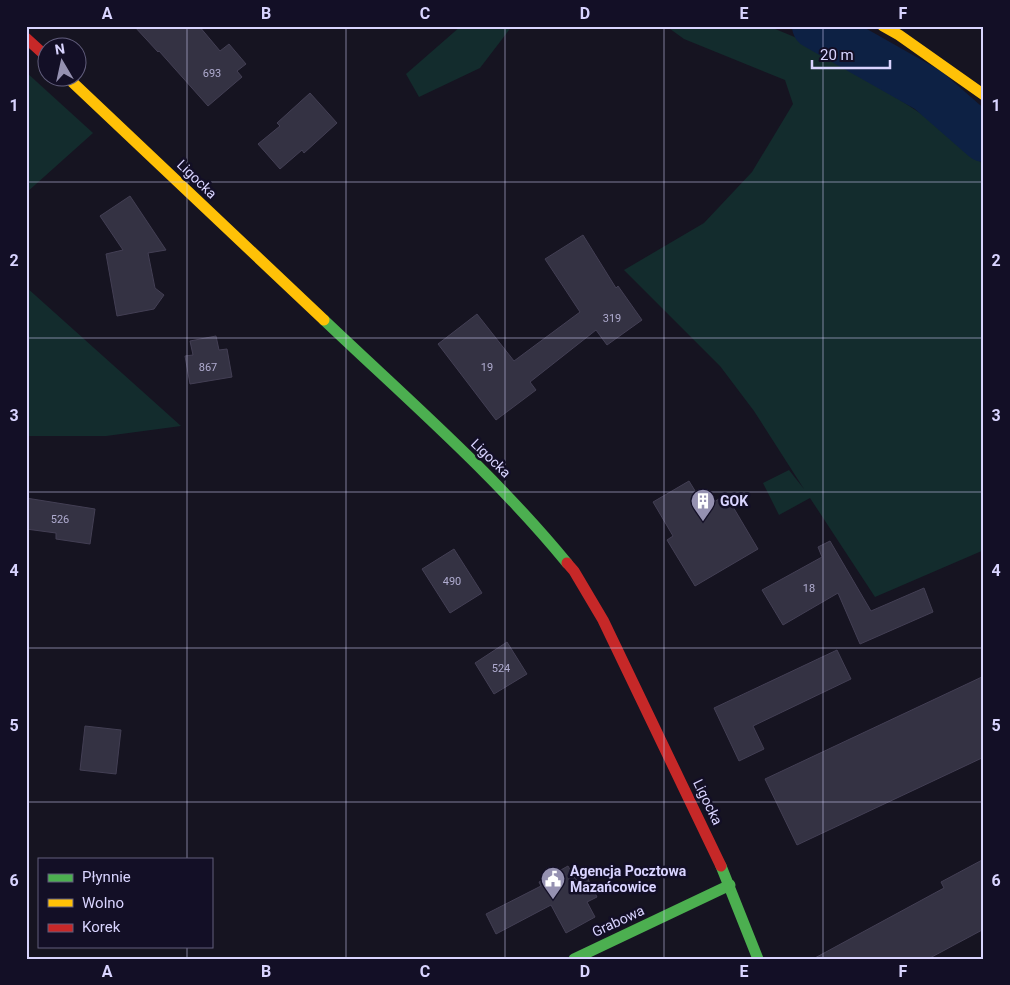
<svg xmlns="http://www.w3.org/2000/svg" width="1010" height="985" font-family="Roboto,sans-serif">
<rect width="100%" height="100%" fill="#161421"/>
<g fill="#132c2d">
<path d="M461 26H512L480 68 419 97 406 74Z"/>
<path d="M666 26H768L821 48 923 115 984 165V550L875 597 810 498 779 515 763 483 789 470 804 489 754 411 720 366 624 270 704 223 752 172 793 104 785 80 684 39Z"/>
<path d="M26 72 93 133 26 193Z"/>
<path d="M26 287 181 426 106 436H26Z"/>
</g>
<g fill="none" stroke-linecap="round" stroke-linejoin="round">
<path stroke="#0d2144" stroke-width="46" d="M815 26 928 90 984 139"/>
</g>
<g fill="#343243" stroke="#433f54">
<path d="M134 26H199L220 51 229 44 246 64 237 71 242 77 208 106 159 51 158 52Z"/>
<path d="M310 93 337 123 304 153 302 150 280 169 258 144 280 126 277 123Z"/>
<path d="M130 196 166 250 148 253 155 288 164 295 154 309 117 316 106 254 123 250 100 216Z"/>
<path d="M583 235 616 288 618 286 642 320 607 345 596 330 530 382 536 390 496 420 438 344 477 314 514 361 580 312 545 259Z"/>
<path d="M216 336 219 350 227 349 232 377 190 384 185 356 193 355 190 341Z"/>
<path d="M689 481 705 507 726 495 758 549 695 586 667 540 673 536 653 502Z"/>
<path d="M26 498 95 509 90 544 56 539V533L26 529Z"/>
<path d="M830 541 871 611 924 588 933 612 860 644 838 593 783 625 762 590 822 557 818 547Z"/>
<path d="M454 549 482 593 450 613 422 569Z"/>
<path d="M507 642 527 674 494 694 475 663Z"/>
<path d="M837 650 851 679 753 726 764 749 739 761 714 708Z"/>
<path d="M984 676V757L797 845 765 779Z"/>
<path d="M85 726 121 730 116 774 80 770Z"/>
<path d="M984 859V929L928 959H813L944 888 941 882Z"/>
<path d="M568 866 576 880 586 875 597 897 587 902 595 917 566 933 551 905 496 934 486 914 541 886 539 882Z"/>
</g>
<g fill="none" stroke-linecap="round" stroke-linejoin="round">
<g stroke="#4caf50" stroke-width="11">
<path d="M324 320C407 399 494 474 567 563"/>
<path d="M721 866 758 959"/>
<path d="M574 959 730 885"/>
</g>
<g stroke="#ffc107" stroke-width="11">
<path d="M883 26 899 35 984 95"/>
<path d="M68 78 324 320"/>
</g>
<g stroke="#c62828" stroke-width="11">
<path d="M26 38 48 58"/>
<path d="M567 563 574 571 603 620 721 866"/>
</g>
</g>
<path fill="none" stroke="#d9d4ff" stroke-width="1" stroke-opacity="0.55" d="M187 26V859M346 26V959M505 26V959M664 26V959M823 26V959M26 182H984M26 338H984M26 492H984M26 648H984M26 802H984M187 946V959"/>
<defs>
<symbol id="building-pin" viewBox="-11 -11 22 30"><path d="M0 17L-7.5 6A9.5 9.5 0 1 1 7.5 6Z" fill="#9591b1" stroke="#130f26"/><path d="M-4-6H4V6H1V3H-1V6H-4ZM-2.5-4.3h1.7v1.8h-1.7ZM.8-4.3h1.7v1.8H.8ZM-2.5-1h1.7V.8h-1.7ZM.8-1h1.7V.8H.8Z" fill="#fff"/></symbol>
<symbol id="civic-pin" viewBox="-11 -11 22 30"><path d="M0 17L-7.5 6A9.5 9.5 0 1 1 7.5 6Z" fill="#9591b1" stroke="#130f26"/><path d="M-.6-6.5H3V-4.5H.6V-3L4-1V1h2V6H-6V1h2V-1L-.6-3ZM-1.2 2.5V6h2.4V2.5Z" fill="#fff"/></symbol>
</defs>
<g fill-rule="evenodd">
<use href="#building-pin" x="689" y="487" width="28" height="38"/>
<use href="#civic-pin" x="539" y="865" width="28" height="38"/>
</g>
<g text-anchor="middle" stroke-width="5" stroke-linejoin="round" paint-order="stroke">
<g font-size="11" fill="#b0acd0">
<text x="212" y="77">693</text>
<text x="612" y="322">319</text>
<text x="208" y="371">867</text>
<text x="487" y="371">19</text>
<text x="60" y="523">526</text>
<text x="452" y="585">490</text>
<text x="809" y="592">18</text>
<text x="501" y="672">524</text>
</g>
<g font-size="14" fill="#d9d4ff" stroke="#130f26">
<text transform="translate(197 179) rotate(44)" y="5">Ligocka</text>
<text transform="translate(491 458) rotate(44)" y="5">Ligocka</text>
<text transform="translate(708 802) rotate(64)" y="5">Ligocka</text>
<text transform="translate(618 921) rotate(-25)" y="5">Grabowa</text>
</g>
<g font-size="14" font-weight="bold" fill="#d9d4ff" stroke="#130f26" text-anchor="start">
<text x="720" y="506">GOK</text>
<text x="570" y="876">Agencja Pocztowa<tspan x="570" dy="16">Mazańcowice</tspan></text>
</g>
</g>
<rect width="1010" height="985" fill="none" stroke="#130f26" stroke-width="55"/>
<rect x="38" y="858" width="175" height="90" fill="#130f26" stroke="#625e7d"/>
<rect x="48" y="874" width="25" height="8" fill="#4caf50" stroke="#625e7d"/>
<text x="82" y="882" font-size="15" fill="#d9d4ff">Płynnie</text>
<rect x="48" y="899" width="25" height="8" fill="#ffc107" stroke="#625e7d"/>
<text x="82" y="908" font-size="15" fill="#d9d4ff">Wolno</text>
<rect x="48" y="924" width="25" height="8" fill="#c62828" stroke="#625e7d"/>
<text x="82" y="932" font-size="15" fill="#d9d4ff">Korek</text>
<g transform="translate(62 62) rotate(351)"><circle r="24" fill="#130f26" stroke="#625e7d"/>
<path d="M0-4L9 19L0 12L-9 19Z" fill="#9591b1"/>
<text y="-8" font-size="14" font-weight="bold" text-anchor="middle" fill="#d9d4ff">N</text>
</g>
<path d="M812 60v8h78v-8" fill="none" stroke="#d9d4ff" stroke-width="2.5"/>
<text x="820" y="60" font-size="15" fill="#d9d4ff" stroke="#130f26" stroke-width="4" paint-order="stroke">20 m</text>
<rect x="28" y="28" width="954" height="930" fill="none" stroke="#d9d4ff" stroke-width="2"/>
<g font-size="16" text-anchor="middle" font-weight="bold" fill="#d9d4ff">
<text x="107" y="19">A</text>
<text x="266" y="19">B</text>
<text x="425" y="19">C</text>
<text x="585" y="19">D</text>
<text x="744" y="19">E</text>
<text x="903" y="19">F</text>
<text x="14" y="111">1</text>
<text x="996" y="111">1</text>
<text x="14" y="266">2</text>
<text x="996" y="266">2</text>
<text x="14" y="421">3</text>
<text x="996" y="421">3</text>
<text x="14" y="576">4</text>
<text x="996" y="576">4</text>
<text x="14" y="731">5</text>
<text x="996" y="731">5</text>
<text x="14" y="886">6</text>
<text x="996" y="886">6</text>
<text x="107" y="977">A</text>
<text x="266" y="977">B</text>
<text x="425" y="977">C</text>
<text x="585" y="977">D</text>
<text x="744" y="977">E</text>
<text x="903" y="977">F</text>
</g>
</svg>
